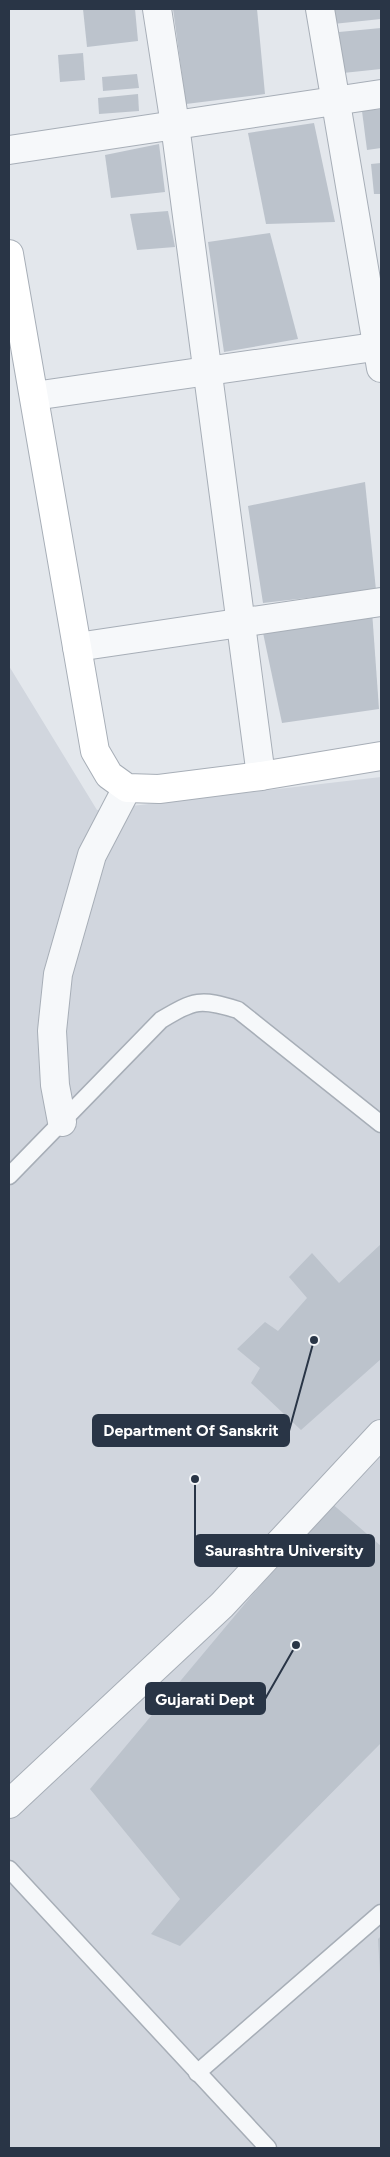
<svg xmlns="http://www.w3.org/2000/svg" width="390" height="2157" font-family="Figtree,sans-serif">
<rect width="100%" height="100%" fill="#e3e7ec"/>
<path fill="#d1d6de" d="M9 666 97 810 381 777V2148H9Z"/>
<g fill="#bcc3cc">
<path d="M83 9H135L138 41 87 47Z"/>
<path d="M173 9H257L265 94 186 104Z"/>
<path d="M331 9H381V19L333 24Z"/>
<path d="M381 28V69L343 73 339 32Z"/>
<path d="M83 53 85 80 60 82 58 55Z"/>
<path d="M137 74 139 88 103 91 102 77Z"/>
<path d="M138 94 139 111 99 114 98 98Z"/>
<path d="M381 109V148L367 150 362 111Z"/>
<path d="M314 123 335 222 266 224 248 133Z"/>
<path d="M159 144 165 192 111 198 105 155Z"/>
<path d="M381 163V194H374L371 164Z"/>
<path d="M168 211 175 247 137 250 130 214Z"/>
<path d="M270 233 298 339 224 352 208 242Z"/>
<path d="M365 482 376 590 263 603 248 506Z"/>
<path d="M372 611 379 709 282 723 262 628Z"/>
<path d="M381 1244V1359L301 1430 251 1383 260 1368 237 1349 265 1322 278 1331 307 1298 289 1277 312 1253 339 1283Z"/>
<path d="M330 1502 381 1546V1743L180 1946 151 1934 180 1899 90 1789Z"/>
<path d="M381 1936V1973L380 1974 378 1939Z"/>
</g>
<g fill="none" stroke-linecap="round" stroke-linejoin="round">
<defs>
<g id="lane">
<path d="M9 1176 161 1020C195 1000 200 998 238 1010L381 1124"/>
<path d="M9 1869 268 2148"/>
<path d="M197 2073 381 1913"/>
</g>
<g id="street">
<path d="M157 9 175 125 261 776"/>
<path d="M320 9 381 368"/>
<path d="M9 150 381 94"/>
<path d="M34 396 381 346"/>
<path d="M77 647 381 602"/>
<path d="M62 1122 55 1085 52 1031 58 974 92 855 127 788"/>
<path d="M9 1804 222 1605 381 1434"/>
</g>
<path id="secondary" d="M9 254 95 751 109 775 127 788 159 789 261 776 381 756"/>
</defs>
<use href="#lane" stroke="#a7aeb7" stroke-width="19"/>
<use href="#street" stroke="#a7aeb7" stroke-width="30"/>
<use href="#secondary" stroke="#a7aeb7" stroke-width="30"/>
<use href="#lane" stroke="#f6f8fa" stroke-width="16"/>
<use href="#street" stroke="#f6f8fa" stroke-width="28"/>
<use href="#secondary" stroke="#fff" stroke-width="28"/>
</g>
<path fill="none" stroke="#293546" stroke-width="2" d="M314 1340L289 1431M195 1479L195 1551M296 1645L265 1699"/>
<g fill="#293546" stroke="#f3f6f9" stroke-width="2">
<circle cx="314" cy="1340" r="5"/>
<circle cx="195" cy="1479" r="5"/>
<circle cx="296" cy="1645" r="5"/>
</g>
<g fill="#293546" stroke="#293546" stroke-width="2">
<rect x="93" y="1415" width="196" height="31" rx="5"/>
<rect x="195" y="1535" width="179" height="31" rx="5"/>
<rect x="146" y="1683" width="119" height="31" rx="5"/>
</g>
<g font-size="16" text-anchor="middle" font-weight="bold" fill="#fff">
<text x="191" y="1436">Department Of Sanskrit</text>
<text x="284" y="1556">Saurashtra University</text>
<text x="205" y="1705">Gujarati Dept</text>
</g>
<rect width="390" height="2157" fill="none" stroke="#293546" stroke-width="20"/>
</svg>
